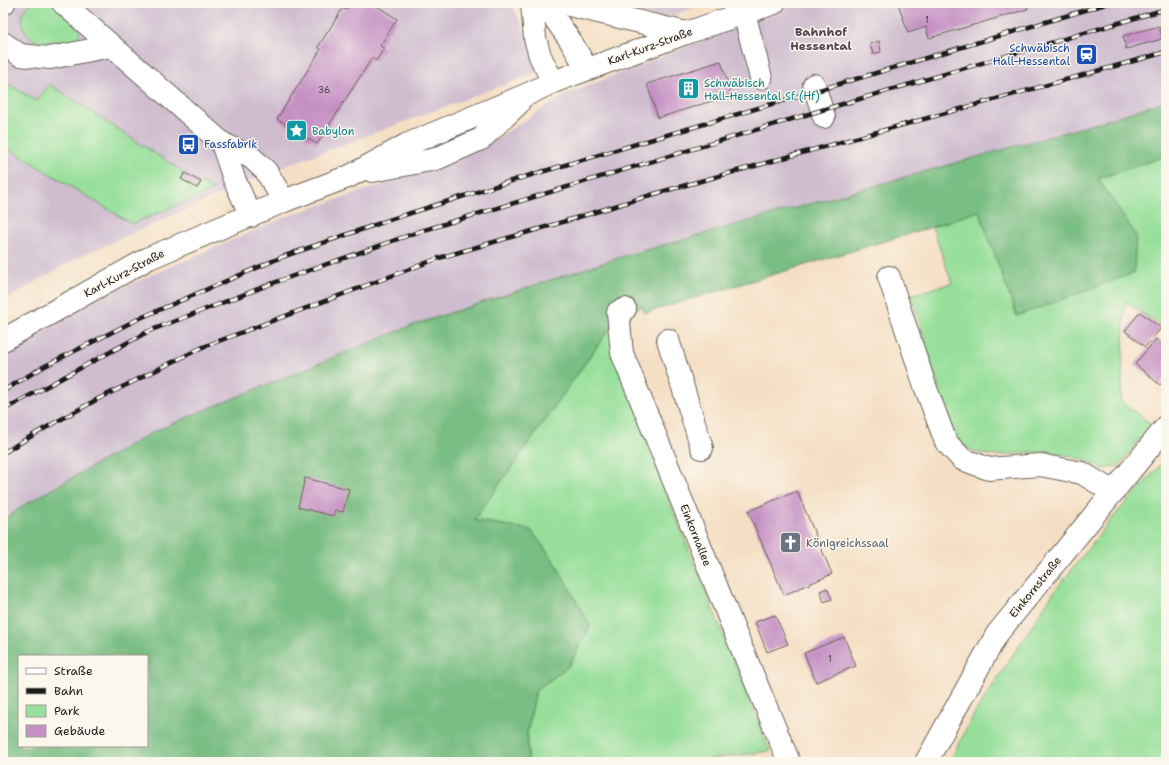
<svg xmlns="http://www.w3.org/2000/svg" width="1169" height="765" font-family="'Shantell Sans',sans-serif">
<rect width="100%" height="100%" fill="#fbf7ec"/>
<filter id="ink" filterUnits="userSpaceOnUse"><feTurbulence type="fractalNoise" baseFrequency=".025" numOctaves="2"/><feDisplacementMap in="SourceGraphic" scale="8" xChannelSelector="R" yChannelSelector="G"/><feConvolveMatrix kernelMatrix="1 2 1 2 8 2 1 2 1" color-interpolation-filters="sRGB"/></filter>
<filter id="wash" filterUnits="userSpaceOnUse"><feTurbulence type="fractalNoise" baseFrequency=".012" numOctaves="4" result="noise"/><feDisplacementMap in="SourceGraphic" scale="16" xChannelSelector="R" yChannelSelector="G"/><feGaussianBlur stdDeviation="0.9" result="paint"/><feColorMatrix in="noise" values="0 0 0 0 0 0 0 0 0 0 0 0 0 0 0 0 0 1.4 0 .05"/><feComposite in="paint" operator="in"/></filter>
<g filter="url(#wash)">
<rect width="100%" height="100%" fill="#f5dfc4"/>
<g fill="#cfbdcf">
<path d="M3 3H511L544 70 274 170 77 258 3 301Z"/>
<path d="M603 3H707L662 19Z"/>
<path d="M802 3H1166V101L1087 126 621 257 413 325 200 412 153 432 30 502 3 520V355L96 299 288 216 426 170 486 145 567 94 779 10Z"/>
</g>
<g fill="#97df9a" stroke="#5a7e5b">
<path d="M32 3H52L55 4 80 30 78 39C73 42 67 42 60 42 53 42 43 43 36 41 25 36 18 20 25 9 26 7 29 5 32 3Z"/>
<path d="M3 81 37 101 49 84 185 173 181 179 197 188 201 182 213 190 132 224 3 145Z"/>
<path d="M1166 156V329L1125 301 1121 401 1151 424 1123 462 1118 466 1105 469 1072 456 1060 454 1031 452 995 456 978 453 961 445 951 430 911 295 952 283 932 227 979 211 1017 316 1136 235 1098 179Z"/>
<path d="M615 321 618 352 658 473 770 751 689 762H528L527 733 536 690 569 666 590 626 556 564 531 530 474 520Z"/>
<path d="M1166 459V762H949L976 711 1054 592 1115 515Z"/>
</g>
<path fill="#79be82" stroke="#4a6d4f" fill-rule="evenodd" d="M1166 101V156L1098 179 1136 235 1134 273 1017 316 979 211 932 227 645 313 642 306 615 321 474 520 531 530 556 564 590 626 569 666 536 690 527 733 528 762H3V520L29 502 153 432 200 412 413 325 621 257 1087 126ZM19 656H147V746H19Z"/>
<g id="blocks">
<g fill="#c590c4">
<path d="M350 3H372L397 19 380 46 384 48 376 61 372 58 317 144 277 119 321 49 318 47 343 8 346 10Z"/>
<path d="M898 3H1026L1028 9 929 38 926 27 908 33Z"/>
<path d="M1159 26 1162 39 1126 49 1123 36Z"/>
<path d="M879 41 881 52 873 54 870 44Z"/>
<path d="M721 61 731 95 658 118 647 84Z"/>
<path d="M185 173 201 182 197 188 181 179Z"/>
<path d="M1140 312 1161 328 1145 347 1125 331Z"/>
<path d="M1156 339 1166 348V378L1160 385 1135 364Z"/>
<path d="M305 478 349 489 343 512 335 510 333 516 298 507Z"/>
<path d="M797 491 832 574 784 595 748 511Z"/>
<path d="M827 588 832 599 824 602 820 591Z"/>
<path d="M775 615 788 644 767 652 755 622Z"/>
<path d="M844 637 856 666 816 682 804 653Z"/>
</g>
</g>
</g>
<g filter="url(#ink)">
<use href="#blocks" fill-opacity="0" stroke="#686057" stroke-width="1"/>
<g fill="none" stroke-linecap="round" stroke-linejoin="round">
<defs>
<g id="minor">
<path d="M63 3 222 143 252 158 266 171 284 201"/>
<path d="M532 3 535 38 540 56 553 82"/>
<path d="M539 3 553 16 570 40 587 69"/>
<path d="M561 3 686 33"/>
<path d="M3 4 4 3"/>
<path d="M744 13 761 78"/>
<path d="M3 43 20 55 50 58 111 46"/>
<path d="M814 85 824 117"/>
<path d="M222 143 234 179 251 216"/>
<path d="M889 277 925 386 946 442 962 459 989 469 1040 465 1082 473 1113 492"/>
<path d="M625 309 618 312 622 353 732 625 789 762"/>
<path d="M668 340 702 448"/>
<path d="M926 762 997 634 1166 427"/>
</g>
<g id="major">
<path d="M372 171 436 159 481 139 518 104"/>
<path d="M3 340 149 258 284 201 350 176 406 145 528 94 553 82 686 33 774 3"/>
</g>
</defs>
<use href="#minor" stroke="#686057" stroke-width="24"/>
<use href="#major" stroke="#686057" stroke-width="24"/>
<use href="#minor" stroke="#fff" stroke-width="22"/>
<use href="#major" stroke="#fff" stroke-width="22"/>
<defs>
<g id="rail">
<path d="M3 391 43 367 138 319 282 257 392 219 521 178 816 91 1109 3"/>
<path d="M3 410 149 331 276 282 418 232 822 110 1166 9"/>
<path d="M3 453 40 431 96 400 203 347 439 258 556 224 661 192 1166 52"/>
</g>
</defs>
<use href="#rail" stroke="#1c1c1c" stroke-width="4.5"/>
<use href="#rail" stroke="#fbf7ec" stroke-width="3" stroke-dasharray="9" stroke-linecap="butt"/>
</g>
</g>
<defs>
<symbol id="station-square" viewBox="-11 -11 22 22"><rect x="-9" y="-9" width="18" height="18" rx="4" fill="#1a4fb4" stroke="#fbf7ec"/><path d="M-3-6H3Q5-6 5-4V2Q5 4 3 4L4.5 6H3L1.5 4h-3L-3 6H-4.5L-3 4Q-5 4-5 2V-4Q-5-6-3-6ZM-3.5-4v3h7v-3ZM-3.5 1v1.5H-2V1ZM2 1v1.5H3.5V1Z" fill="#fff"/></symbol>
<symbol id="building-square" viewBox="-11 -11 22 22"><rect x="-9" y="-9" width="18" height="18" rx="4" fill="#0f9aa8" stroke="#fbf7ec"/><path d="M-4-6H4V6H1V3H-1V6H-4ZM-2.5-4.3h1.7v1.8h-1.7ZM.8-4.3h1.7v1.8H.8ZM-2.5-1h1.7V.8h-1.7ZM.8-1h1.7V.8H.8Z" fill="#fff"/></symbol>
<symbol id="sight-square" viewBox="-11 -11 22 22"><rect x="-9" y="-9" width="18" height="18" rx="4" fill="#0f9aa8" stroke="#fbf7ec"/><path d="M0-6L1.8-2.2L6-1.7L2.9 1.2L3.7 5.4L0 3.3L-3.7 5.4L-2.9 1.2L-6-1.7L-1.8-2.2Z" fill="#fff"/></symbol>
<symbol id="bus-square" viewBox="-11 -11 22 22"><rect x="-9" y="-9" width="18" height="18" rx="4" fill="#1a4fb4" stroke="#fbf7ec"/><path d="M-5-6H5V4H4V6H2V4H-2V6H-4V4H-5ZM-3.5-4V0h7V-4ZM-3.5 1.2v1.5H-2V1.2ZM2 1.2v1.5H3.5V1.2Z" fill="#fff"/></symbol>
<symbol id="church-square" viewBox="-11 -11 22 22"><rect x="-9" y="-9" width="18" height="18" rx="4" fill="#6b7280" stroke="#fbf7ec"/><path d="M-1.2-6h2.4v3.5h3.3v2.4h-3.3V6h-2.4V-.1h-3.3v-2.4h3.3Z" fill="#fff"/></symbol>
</defs>
<g fill-rule="evenodd">
<use href="#station-square" x="1074" y="42" width="25" height="25"/>
<use href="#building-square" x="676" y="76" width="25" height="25"/>
<use href="#sight-square" x="284" y="118" width="25" height="25"/>
<use href="#bus-square" x="176" y="132" width="25" height="25"/>
<use href="#church-square" x="778" y="530" width="25" height="25"/>
</g>
<g text-anchor="middle" stroke-width="3" stroke-linejoin="round" paint-order="stroke">
<g font-size="9" fill="#463946">
<text x="927" y="23">1</text>
<text x="324" y="93">36</text>
<text x="830" y="662">1</text>
</g>
<g font-size="11" fill="#1c1c1c" stroke="#fbf7ec">
<text transform="translate(650 46) rotate(-20)" y="4">Karl-Kurz-Straße</text>
<text transform="translate(124 273) rotate(-28)" y="4">Karl-Kurz-Straße</text>
<text transform="translate(696 535) rotate(68)" y="4">Einkornallee</text>
<text transform="translate(1035 587) rotate(-51)" y="4">Einkornstraße</text>
</g>
<g font-size="11" fill="#164399" stroke="#fbf7ec" text-anchor="end">
<text x="1070" y="52">Schwäbisch<tspan x="1070" dy="13">Hall-Hessental</tspan></text>
<text x="204" y="148" text-anchor="start">Fassfabrik</text>
</g>
<g font-size="11" fill="#0d838f" stroke="#fbf7ec" text-anchor="start">
<text x="704" y="87">Schwäbisch<tspan x="704" dy="13">Hall-Hessental Sf (Hf)</tspan></text>
<text x="312" y="135">Babylon</text>
</g>
<g font-size="11" fill="#5b616d" stroke="#fbf7ec" text-anchor="start">
<text x="806" y="547">Königreichssaal</text>
</g>
<g font-size="12" font-weight="bold" fill="#574557" stroke="#fbf7ec">
<text x="821" y="36">Bahnhof<tspan x="821" dy="14">Hessental</tspan></text>
</g>
</g>
<rect width="1169" height="765" fill="none" stroke="#fbf7ec" stroke-width="16"/>
<rect x="18" y="655" width="130" height="92" fill="#fbf7ec" stroke="#a29f99"/>
<rect x="26" y="668" width="20" height="6" fill="#ffffff" stroke="#a29f99"/>
<text x="54" y="675" font-size="12" fill="#1c1c1c">Straße</text>
<rect x="26" y="688" width="20" height="6" fill="#1c1c1c" stroke="#a29f99"/>
<text x="54" y="695" font-size="12" fill="#1c1c1c">Bahn</text>
<rect x="26" y="705" width="20" height="12" fill="#97df9a" stroke="#a29f99"/>
<text x="54" y="715" font-size="12" fill="#1c1c1c">Park</text>
<rect x="26" y="725" width="20" height="12" fill="#c590c4" stroke="#a29f99"/>
<text x="54" y="735" font-size="12" fill="#1c1c1c">Gebäude</text>
</svg>
